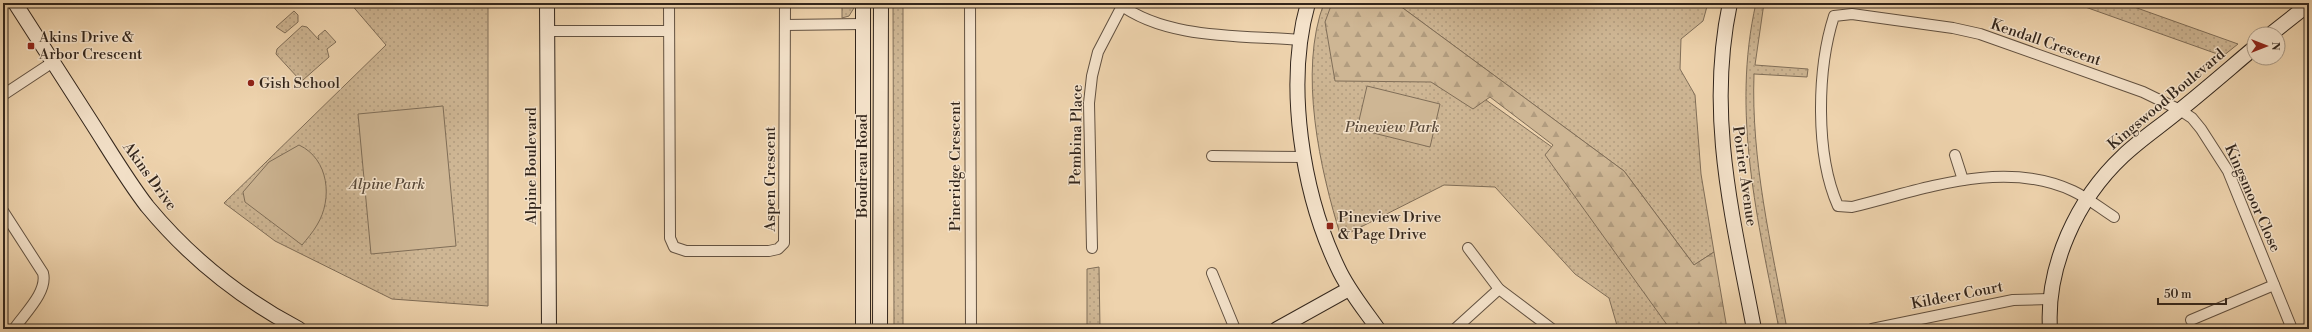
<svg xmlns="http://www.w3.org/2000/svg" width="2312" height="332" font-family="'Libre Bodoni',serif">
<defs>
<pattern id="green-dots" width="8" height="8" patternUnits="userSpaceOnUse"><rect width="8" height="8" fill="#ceb694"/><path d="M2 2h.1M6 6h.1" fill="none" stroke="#b19c7f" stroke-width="1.8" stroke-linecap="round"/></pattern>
<pattern id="forest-firs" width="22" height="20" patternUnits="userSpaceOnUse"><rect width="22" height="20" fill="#ceb694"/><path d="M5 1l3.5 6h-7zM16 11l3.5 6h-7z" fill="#b19c7f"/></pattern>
</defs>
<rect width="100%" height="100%" fill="#eed3ad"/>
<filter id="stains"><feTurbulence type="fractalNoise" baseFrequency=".005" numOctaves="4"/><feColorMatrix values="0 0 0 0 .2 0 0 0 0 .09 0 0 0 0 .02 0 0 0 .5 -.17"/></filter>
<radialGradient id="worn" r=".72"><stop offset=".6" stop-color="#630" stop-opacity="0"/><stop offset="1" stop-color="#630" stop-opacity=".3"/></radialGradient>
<g fill="url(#green-dots)" stroke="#806e58">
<path d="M350 3H488V306L392 299 275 241 224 203 386 45Z"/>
<path d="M842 3H857L849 16 842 18Z"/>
<path d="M893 3H903V329H894Z"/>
<path d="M1324 3H1350L1594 177 1705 329H1618L1609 298 1575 274 1495 187 1444 185 1341 237C1320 170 1298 71 1324 3Z"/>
<path d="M1396 3H1708L1703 21 1681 39 1680 69 1695 95 1701 174 1714 252 1694 265 1624 171Z"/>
<path d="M1756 3H1764L1755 65 1808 69 1807 77 1754 74C1751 160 1771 244 1787 329H1779C1758 221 1731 113 1756 3Z"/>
<path d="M2074 3H2123L2238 44 2223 56Z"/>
<path d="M294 11 298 15V22L285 33 276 27Z"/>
<path d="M302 26 307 27 319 40 318 36 325 30 336 42 327 49 329 57 303 80 299 79 276 54 277 49Z"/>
<path d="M1099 267 1100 329H1087V269Z"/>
</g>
<path fill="url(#forest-firs)" stroke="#806e58" d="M1332 3H1396L1624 171 1694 265 1714 252 1727 329H1670L1545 155 1553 145 1490 97 1473 109 1431 82 1335 81 1325 22Z"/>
<g fill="#ceb694" stroke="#806e58">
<path d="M1367 86 1440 104 1430 147 1357 129Z"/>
<path d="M443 106 456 246 371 254 358 114Z"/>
<path d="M299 145C329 159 333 199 317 225 313 232 307 239 302 245L245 202 243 192 269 162Z"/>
</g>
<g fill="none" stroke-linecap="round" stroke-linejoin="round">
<defs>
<g id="street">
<path d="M669 3 670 238 674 247 686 251H769L778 249 784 243 785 3"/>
<path d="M970 3 971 329"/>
<path d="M1118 3C1166 40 1242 35 1300 40"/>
<path d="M785 25 862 24"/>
<path d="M548 31H669"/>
<path d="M3 95 53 62"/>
<path d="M1955 155 1963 180"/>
<path d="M1212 156 1303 157"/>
<path d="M3 211 43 273C48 292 24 314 14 329"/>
<path d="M2114 217C2100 208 2088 198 2073 191 2003 158 1922 190 1852 207L1838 206C1815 154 1817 69 1834 16L1852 14 1953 28 1980 34 2143 92 2180 110 2192 118 2201 129 2228 171 2292 329"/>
<path d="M1092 248 1089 103 1092 76 1098 52 1122 6"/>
<path d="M1468 248 1499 289 1552 329"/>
<path d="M1212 273 1235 329"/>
<path d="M2191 320 2274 285"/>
<path d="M1455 329 1499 289"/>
<path d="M1872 329 2013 300 2049 299"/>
</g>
<g id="secondary">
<path d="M15 3C41 43 66 83 92 123 110 151 127 180 147 206 190 258 240 298 299 329"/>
<path d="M547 3 549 329"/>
<path d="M1308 3C1285 84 1302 193 1338 268 1348 290 1364 309 1378 329"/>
<path d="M1730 3C1706 116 1733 218 1754 329"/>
<path d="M2271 34 2309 4"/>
<path d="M863 329V3"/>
<path d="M880 329 881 3"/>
<path d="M1277 329 1349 289"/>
<path d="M2050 329C2046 266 2077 199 2123 156 2141 139 2161 126 2180 110 2205 90 2229 69 2254 48"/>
</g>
</defs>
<use href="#street" stroke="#625140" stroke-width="12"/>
<use href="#secondary" stroke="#33261c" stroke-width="16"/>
<use href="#street" stroke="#f4e2ca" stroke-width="10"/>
<use href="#secondary" stroke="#f4e2ca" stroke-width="14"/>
</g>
<g fill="#8f2418" stroke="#f4e2ca" stroke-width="1.5">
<rect x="27" y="42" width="8" height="8" rx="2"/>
<circle cx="251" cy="83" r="4"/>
<rect x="1326" y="222" width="8" height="8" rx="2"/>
</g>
<g text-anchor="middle" stroke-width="3" stroke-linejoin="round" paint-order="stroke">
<g font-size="15" fill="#33261c" stroke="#f4e2ca" text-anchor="start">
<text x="39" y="42">Akins Drive &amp;<tspan x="39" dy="17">Arbor Crescent</tspan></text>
<text x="259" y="88">Gish School</text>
<text x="1338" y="222">Pineview Drive<tspan x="1338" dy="17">&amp; Page Drive</tspan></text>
</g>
<g font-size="15" fill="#33261c" stroke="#f4e2ca">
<text transform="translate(2046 42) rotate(19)" y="5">Kendall Crescent</text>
<text transform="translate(2166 99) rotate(-40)" y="5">Kingswood Boulevard</text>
<text transform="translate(1076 135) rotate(-89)" y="5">Pembina Place</text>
<text transform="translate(531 166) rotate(-90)" y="5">Alpine Boulevard</text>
<text transform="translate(862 166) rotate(-90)" y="5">Boudreau Road</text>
<text transform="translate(955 166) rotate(-90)" y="5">Pineridge Crescent</text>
<text transform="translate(150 176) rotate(54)" y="5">Akins Drive</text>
<text transform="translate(1745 176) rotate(82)" y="5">Poirier Avenue</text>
<text transform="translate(770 179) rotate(-90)" y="5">Aspen Crescent</text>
<text transform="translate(2253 198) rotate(66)" y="5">Kingsmoor Close</text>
<text transform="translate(1957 295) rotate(-11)" y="5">Kildeer Court</text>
</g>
<g font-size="15" font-style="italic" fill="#5a4a3a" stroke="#f4e2ca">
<text x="1392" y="132">Pineview Park</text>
<text x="387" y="189">Alpine Park</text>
</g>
</g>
<rect width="2312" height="332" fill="none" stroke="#eed3ad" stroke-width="16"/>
<rect x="4" y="4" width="2304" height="324" fill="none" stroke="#33261c" stroke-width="2"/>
<rect x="8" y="8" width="2296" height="316" fill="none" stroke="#33261c"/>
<g transform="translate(2266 46) rotate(90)"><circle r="19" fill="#f4e2ca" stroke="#a79784"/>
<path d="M0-3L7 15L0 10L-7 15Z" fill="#8f2418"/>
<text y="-6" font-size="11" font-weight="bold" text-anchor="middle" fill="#33261c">N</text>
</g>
<path d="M2158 298v6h68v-6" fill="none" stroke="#33261c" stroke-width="2"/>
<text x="2164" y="298" font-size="12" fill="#33261c" stroke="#f4e2ca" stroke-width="3" paint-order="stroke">50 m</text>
<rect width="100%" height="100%" filter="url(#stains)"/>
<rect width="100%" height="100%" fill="url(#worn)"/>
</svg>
